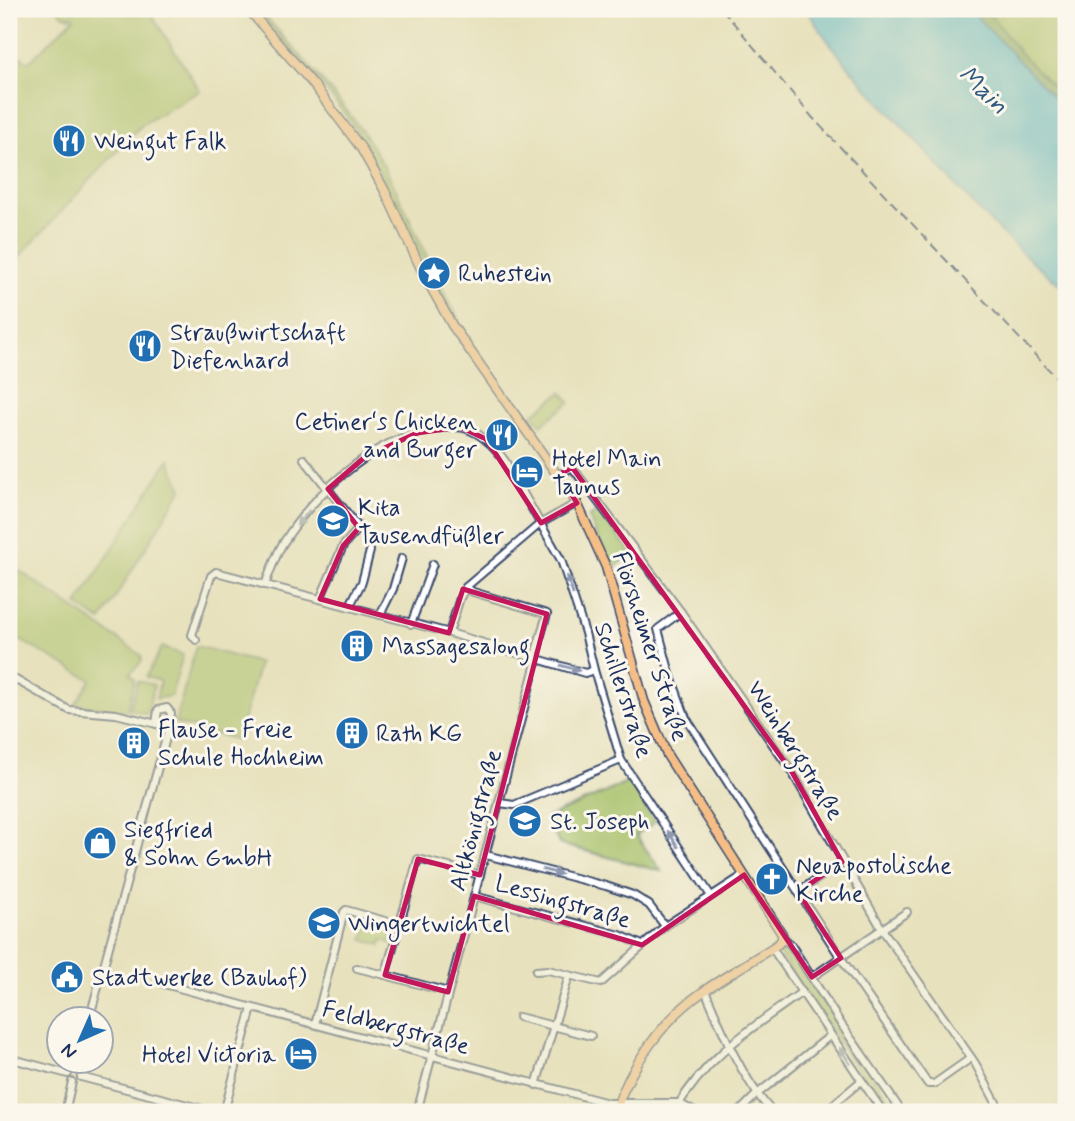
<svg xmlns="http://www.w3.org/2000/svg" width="1075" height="1121" font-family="Mynerve,sans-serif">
<rect width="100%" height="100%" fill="#fbf7ec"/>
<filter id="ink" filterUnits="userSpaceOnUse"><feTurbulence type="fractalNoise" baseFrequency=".0143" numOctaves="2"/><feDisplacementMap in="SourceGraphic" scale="14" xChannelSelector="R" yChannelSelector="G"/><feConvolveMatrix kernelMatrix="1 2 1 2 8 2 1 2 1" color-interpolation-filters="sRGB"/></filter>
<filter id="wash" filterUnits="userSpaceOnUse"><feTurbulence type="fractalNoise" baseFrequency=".00686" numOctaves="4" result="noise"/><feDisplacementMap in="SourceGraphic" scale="28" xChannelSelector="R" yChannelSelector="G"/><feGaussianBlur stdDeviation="1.57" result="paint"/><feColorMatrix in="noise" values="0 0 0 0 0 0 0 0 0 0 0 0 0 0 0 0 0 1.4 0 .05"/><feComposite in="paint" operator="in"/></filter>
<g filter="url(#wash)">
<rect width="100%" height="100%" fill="#e7e1bd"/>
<g fill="#a5bf66" stroke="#607762" stroke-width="2">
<path d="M57 9H148L200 91 143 124 135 132 18 258 9 248V135L15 129 9 122 14 113 9 108V51L29 62 74 18 72 15 70 17 61 14Z"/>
<path d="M254 9H259C295 51 335 91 366 137 404 194 424 261 459 319L457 324C421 265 398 201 363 142 334 93 291 51 254 9Z"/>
<path d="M969 9H1066V110Z"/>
<path d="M562 392 570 402 541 425 533 414Z"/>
<path d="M169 459 182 489 101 621 77 605Z"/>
<path d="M599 511 631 553 611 571 589 517Z"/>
<path d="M20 571 141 655 142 661 130 674 135 679 127 711 75 705 91 680 9 634V577Z"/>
<path d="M196 646 259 663 238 740 175 723Z"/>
<path d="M162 647 183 655 171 696 156 699 160 681 146 677Z"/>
<path d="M138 681 154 685 147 714 130 709Z"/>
<path d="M629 782 655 822 636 835 661 871 559 844 548 817Z"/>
<path d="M368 921 395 928 391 943 382 940 381 945 363 940Z"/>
<path d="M786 943 808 981 898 1112H886L778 952V947Z"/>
</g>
<path fill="#84a65b" stroke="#506a5c" stroke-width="2" d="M969 9H986L1022 55 1066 100V110Z"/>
<path fill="#58bad7" stroke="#3a749a" stroke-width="2" d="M806 9H969L1066 110V289C1005 244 955 184 904 128 868 90 834 53 806 9Z"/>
</g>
<g filter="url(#ink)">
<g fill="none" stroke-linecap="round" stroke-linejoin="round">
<defs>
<g id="minor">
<path d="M304 459 359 528 343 546 320 599"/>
<path d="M559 475 572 467 681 612 792 772 882 929 975 1063 1001 1112"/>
<path d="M265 585C270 572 275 557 282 545 313 495 368 443 427 430 439 428 452 425 464 428 482 433 495 447 505 461L561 560 585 633 594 670 621 760 711 896"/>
<path d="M466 587 473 592 547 614 534 658"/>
<path d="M349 607 362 582 370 551"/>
<path d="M681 612 658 629 670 674 686 718 841 958 928 1084H934L971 1058"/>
<path d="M380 615 393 589 402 558"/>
<path d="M411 624 433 564"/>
<path d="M449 633 460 598 466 587 541 523 577 503"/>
<path d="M196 640 192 635 211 576 216 572 446 632 585 673 594 670"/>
<path d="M9 676 69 710 116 714 169 727"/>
<path d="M500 803 514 805 621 760"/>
<path d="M486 855 606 886 633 895 649 905 665 926"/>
<path d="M798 892 842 862"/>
<path d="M474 896 620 935 642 945"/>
<path d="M783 938 791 945 841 1024 902 1112"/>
<path d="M772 948 883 1112"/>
<path d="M357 968 385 975"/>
<path d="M536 971 548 970 601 983 665 926 744 875"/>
<path d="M812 977 907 912"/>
<path d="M164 984 608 1103H679L695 1112"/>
<path d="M705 990C723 1033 741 1077 772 1112"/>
<path d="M448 992 385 975 386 972 418 859 480 875"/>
<path d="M519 1017 591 1036"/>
<path d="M89 1020 169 727 171 713 167 708 158 710 156 724"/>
<path d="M315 1024 344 912 346 910 399 925"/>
<path d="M9 1058 68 1074"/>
<path d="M76 1068 80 1071 81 1077"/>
<path d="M81 1077 214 1112"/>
<path d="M536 1085 569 976"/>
<path d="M65 1112 72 1082"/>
<path d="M224 1112 252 1008"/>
<path d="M417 1112 537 659"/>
<path d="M674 1112C705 1057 753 1027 802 992"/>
<path d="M739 1112 756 1095 831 1035"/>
<path d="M824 1112 861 1081"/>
</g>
<path id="major" d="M248 9 313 84 361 148 385 191 423 273 452 325 577 503 606 567 644 701 667 755 782 934V940L778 944C754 960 728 974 704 991 663 1019 631 1065 615 1112"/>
</defs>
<use href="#minor" stroke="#3a4a6c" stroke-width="10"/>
<use href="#major" stroke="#3a4a6c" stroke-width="11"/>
<use href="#minor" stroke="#fff" stroke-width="6"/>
<use href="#major" stroke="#f6be87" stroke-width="8"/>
<path stroke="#1b2f5e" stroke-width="2" stroke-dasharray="10 5" stroke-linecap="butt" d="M722 9 812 117 1066 388"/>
</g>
<defs><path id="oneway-solid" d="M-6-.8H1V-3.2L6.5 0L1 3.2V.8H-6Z" transform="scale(1.75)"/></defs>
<g fill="#8d97ae">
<use href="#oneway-solid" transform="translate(303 518) rotate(130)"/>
<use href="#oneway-solid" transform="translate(570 585) rotate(-108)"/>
<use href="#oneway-solid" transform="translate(570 668) rotate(16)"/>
<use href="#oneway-solid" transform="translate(673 839) rotate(-123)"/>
<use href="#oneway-solid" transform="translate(552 872) rotate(14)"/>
<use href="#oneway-solid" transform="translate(798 957) rotate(-123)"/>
<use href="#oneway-solid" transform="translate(845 1056) rotate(-123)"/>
</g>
</g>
<path d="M0 0H1075V1121H0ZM460 427 486 439 541 523 577 503 559 475 572 467 792 772 842 862 798 892 841 958 812 977 744 875 642 945 474 896 448 992 385 975 418 859 480 875 547 614 463 589 449 633 320 599 343 546 359 528 328 489 365 457 417 433Z" fill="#e7e1bd" fill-opacity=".55" fill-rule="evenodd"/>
<path fill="none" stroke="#c2185b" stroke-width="5" stroke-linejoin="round" d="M460 427 486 439 541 523 577 503 559 475 572 467 792 772 842 862 798 892 841 958 812 977 744 875 642 945 474 896 448 992 385 975 418 859 480 875 547 614 463 589 449 633 320 599 343 546 359 528 328 489 365 457 417 433Z"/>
<defs>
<symbol id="restaurant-disc" viewBox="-11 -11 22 22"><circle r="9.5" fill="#1f6fb2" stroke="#fbf7ec"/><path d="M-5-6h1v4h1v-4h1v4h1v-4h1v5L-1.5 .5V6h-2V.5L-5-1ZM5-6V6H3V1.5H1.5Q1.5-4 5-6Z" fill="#fff"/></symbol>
<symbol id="sight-disc" viewBox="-11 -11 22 22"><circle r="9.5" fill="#1f6fb2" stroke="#fbf7ec"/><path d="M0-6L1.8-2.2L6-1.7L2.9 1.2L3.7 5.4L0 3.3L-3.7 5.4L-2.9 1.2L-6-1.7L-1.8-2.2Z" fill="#fff"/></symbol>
<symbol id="hotel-disc" viewBox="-11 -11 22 22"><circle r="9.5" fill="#1f6fb2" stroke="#fbf7ec"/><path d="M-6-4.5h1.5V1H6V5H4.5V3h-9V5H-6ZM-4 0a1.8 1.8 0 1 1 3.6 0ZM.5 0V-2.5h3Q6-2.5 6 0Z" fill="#fff"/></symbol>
<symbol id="school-disc" viewBox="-11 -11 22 22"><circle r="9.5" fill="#1f6fb2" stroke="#fbf7ec"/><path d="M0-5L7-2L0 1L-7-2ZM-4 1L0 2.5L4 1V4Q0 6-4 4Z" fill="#fff"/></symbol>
<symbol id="building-disc" viewBox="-11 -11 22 22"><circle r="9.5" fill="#1f6fb2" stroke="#fbf7ec"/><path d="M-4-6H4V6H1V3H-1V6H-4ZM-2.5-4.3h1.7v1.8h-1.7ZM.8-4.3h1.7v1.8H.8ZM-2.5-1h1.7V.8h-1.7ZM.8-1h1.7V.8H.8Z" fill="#fff"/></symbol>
<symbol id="shop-disc" viewBox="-11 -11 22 22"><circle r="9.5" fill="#1f6fb2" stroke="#fbf7ec"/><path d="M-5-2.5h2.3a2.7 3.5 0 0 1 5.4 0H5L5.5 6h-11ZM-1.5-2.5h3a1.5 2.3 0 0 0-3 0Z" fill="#fff"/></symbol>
<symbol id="church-disc" viewBox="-11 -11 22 22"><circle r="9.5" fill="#1f6fb2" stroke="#fbf7ec"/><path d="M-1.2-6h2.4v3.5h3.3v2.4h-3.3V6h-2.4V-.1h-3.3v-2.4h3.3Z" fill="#fff"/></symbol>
<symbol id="civic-disc" viewBox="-11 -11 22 22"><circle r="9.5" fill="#1f6fb2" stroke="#fbf7ec"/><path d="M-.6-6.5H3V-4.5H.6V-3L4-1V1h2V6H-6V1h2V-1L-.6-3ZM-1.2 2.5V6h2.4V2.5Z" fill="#fff"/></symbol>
</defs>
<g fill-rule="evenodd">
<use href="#restaurant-disc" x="50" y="122" width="38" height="38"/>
<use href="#sight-disc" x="415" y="254" width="38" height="38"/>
<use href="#restaurant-disc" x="126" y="327" width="38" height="38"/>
<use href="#restaurant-disc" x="483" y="416" width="38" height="38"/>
<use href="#hotel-disc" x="508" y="453" width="38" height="38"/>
<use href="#school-disc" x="314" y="502" width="38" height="38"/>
<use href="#building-disc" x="338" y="627" width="38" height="38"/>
<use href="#building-disc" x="333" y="714" width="38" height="38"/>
<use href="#building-disc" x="115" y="724" width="38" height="38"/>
<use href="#school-disc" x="506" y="802" width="38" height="38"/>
<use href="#shop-disc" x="81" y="824" width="38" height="38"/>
<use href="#church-disc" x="753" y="860" width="38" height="38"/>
<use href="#school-disc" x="305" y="904" width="38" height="38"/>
<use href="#civic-disc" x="48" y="958" width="38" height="38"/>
<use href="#hotel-disc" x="282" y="1035" width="38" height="38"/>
</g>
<g text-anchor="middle" stroke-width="6" stroke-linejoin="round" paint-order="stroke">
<g font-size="24" fill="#1b2f5e" stroke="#fbf7ec" text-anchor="start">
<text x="94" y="149">Weingut Falk</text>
<text x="458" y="281">Ruhestein</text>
<text x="170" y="340">Straußwirtschaft<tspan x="170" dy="28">Diefenhard</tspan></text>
<text x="477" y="429" text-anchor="end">Cetiner‘s Chicken<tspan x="477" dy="28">and Burger</tspan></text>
<text x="552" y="466">Hotel Main<tspan x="552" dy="28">Taunus</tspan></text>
<text x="358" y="515">Kita<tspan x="358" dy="28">Tausendfüßler</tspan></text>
<text x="382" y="654">Massagesalong</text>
<text x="158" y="737">Flause - Freie<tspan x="158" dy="28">Schule Hochheim</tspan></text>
<text x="376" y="741">Rath KG</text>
<text x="550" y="829">St. Joseph</text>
<text x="124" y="837">Siegfried<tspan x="124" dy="28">&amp; Sohn GmbH</tspan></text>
<text x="796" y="873">Neuapostolische<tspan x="796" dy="28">Kirche</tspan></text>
<text x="348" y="931">Wingertwichtel</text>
<text x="92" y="985">Stadtwerke (Bauhof)</text>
<text x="276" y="1062" text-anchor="end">Hotel Victoria</text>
</g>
<g font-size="24" fill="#1b2f5e" stroke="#fbf7ec">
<text transform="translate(651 646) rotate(72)" y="8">Flörsheimer Straße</text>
<text transform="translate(624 690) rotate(72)" y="8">Schillerstraße</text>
<text transform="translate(796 750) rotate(58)" y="8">Weinbergstraße</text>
<text transform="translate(475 820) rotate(-75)" y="8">Altkönigstraße</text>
<text transform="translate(563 901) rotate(16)" y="8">Lessingstraße</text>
<text transform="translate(396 1027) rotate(15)" y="8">Feldbergstraße</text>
</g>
<g font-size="26" font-style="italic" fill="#2d5982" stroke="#fbf7ec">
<text transform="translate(984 89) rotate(44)" y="9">Main</text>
</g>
</g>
<rect width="1075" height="1121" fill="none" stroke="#fbf7ec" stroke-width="35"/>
<g transform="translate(80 1040) rotate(225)"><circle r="33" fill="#fbf7ec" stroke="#a1a7b3" stroke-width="2"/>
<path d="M0-5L12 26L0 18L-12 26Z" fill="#1f6fb2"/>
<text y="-10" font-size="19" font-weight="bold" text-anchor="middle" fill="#1b2f5e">N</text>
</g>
</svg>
